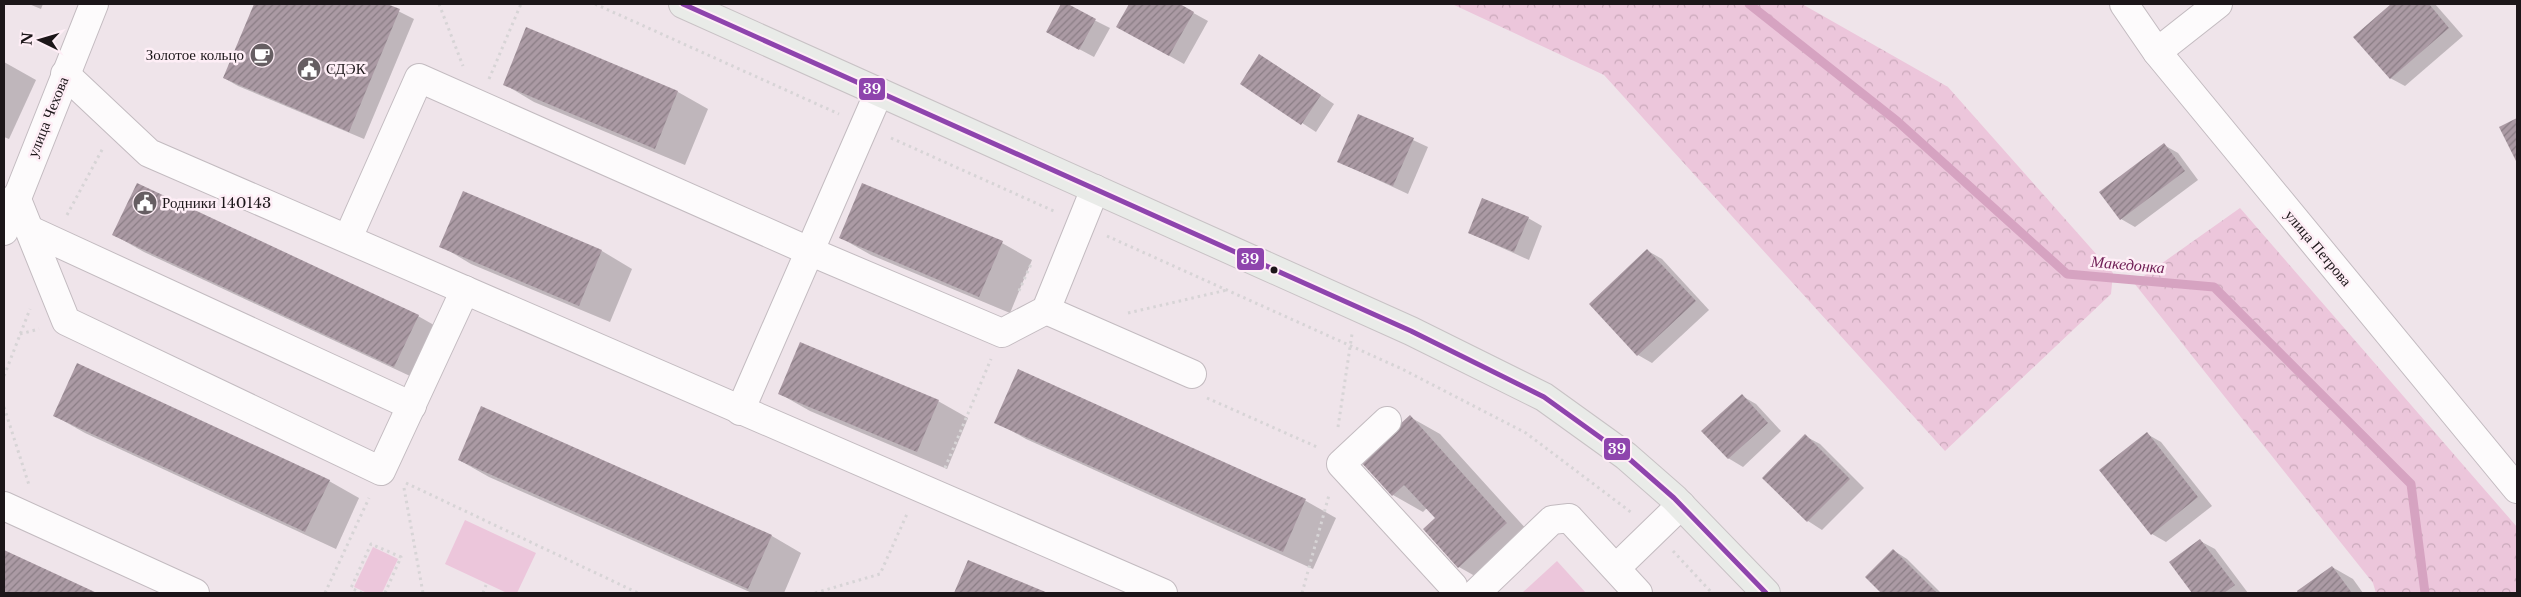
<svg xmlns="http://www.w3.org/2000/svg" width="2521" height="597" font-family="'Libre Baskerville',serif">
<defs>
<pattern id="forest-crowns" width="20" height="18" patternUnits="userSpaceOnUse" patternTransform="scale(1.25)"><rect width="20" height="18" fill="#ecc6db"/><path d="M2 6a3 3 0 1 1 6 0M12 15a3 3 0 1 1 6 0" fill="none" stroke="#caa9bb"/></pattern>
<pattern id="building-hatch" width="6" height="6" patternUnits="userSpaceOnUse" patternTransform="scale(1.25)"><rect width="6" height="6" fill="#ab9aa4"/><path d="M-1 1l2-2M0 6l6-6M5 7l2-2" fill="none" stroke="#8a7d85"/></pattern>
</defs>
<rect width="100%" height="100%" fill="#efe4ea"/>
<g fill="#ecc6db">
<path d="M465 520 536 553 517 593H507L445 564Z"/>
<path d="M373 547 398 559 382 593H367L354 587Z"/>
<path d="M1557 561 1586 593H1522Z"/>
</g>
<g fill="url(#forest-crowns)">
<path d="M1452 4H1802L1948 87 2113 273 2111 294 1945 451 1604 75Z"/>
<path d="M2240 208 2517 527V593H2376L2373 583 2134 283Z"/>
</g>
<g fill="#0003">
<path d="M29 4H43L41 9Z"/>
<path d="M255 4H384L414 19 364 139 238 86 224 78Z"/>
<path d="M1062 4 1110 28 1094 57 1047 32Z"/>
<path d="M1130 4H1177L1208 21 1184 64 1118 27Z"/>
<path d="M2393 4H2435L2463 36 2405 86 2390 78 2355 37Z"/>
<path d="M527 29 678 92 708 109 685 165 534 102 504 84Z"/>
<path d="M4 62 36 80 9 139 4 137Z"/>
<path d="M1274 64 1334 104 1316 132 1242 84Z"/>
<path d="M1359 115 1428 147 1408 194 1339 162Z"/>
<path d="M2164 145 2178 153 2198 180 2135 227 2121 219Z"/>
<path d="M463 193 602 251 632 269 610 322 471 264 441 246Z"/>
<path d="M1528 218 1542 226 1529 260 1469 233Z"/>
<path d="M114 235 418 316 448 333 425 383 144 252Z"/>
<path d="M841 238 1002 243 1032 260 1010 313 871 255Z"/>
<path d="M1648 251 1662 259 1709 310 1652 363 1638 355Z"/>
<path d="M1019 371 1306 501 1336 518 1313 569 1026 439 996 422Z"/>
<path d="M780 394 938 401 968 418 947 469 810 411Z"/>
<path d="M1742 396 1756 404 1781 431 1743 467 1728 458Z"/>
<path d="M55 416 329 481 359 498 336 549 85 433Z"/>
<path d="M1410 417 1440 434 1537 541 1489 584 1459 567 1437 519 1427 508 1423 512 1393 495Z"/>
<path d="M2147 434 2161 442 2212 506 2166 542 2152 534Z"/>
<path d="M1805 436 1820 444 1864 488 1822 530 1808 521Z"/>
<path d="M459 460 772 536 801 553 784 593H752L489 477Z"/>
<path d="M2200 541 2215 549 2248 593H2194L2171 562Z"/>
<path d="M1893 550 1907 559 1941 593H1883L1866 577Z"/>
<path d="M4 552 94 593H4Z"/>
<path d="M968 561 1045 593H955Z"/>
<path d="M2332 567 2353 579 2363 593H2300L2299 592Z"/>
</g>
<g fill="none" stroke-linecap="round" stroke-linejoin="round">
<path stroke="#d6a3c1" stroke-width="9" d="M1749 4 1897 121 2067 274 2214 287 2411 484 2425 593"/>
</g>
<g fill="url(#building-hatch)">
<path d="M254 4H387L400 9 349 132 223 78Z"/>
<path d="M1061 4H1068L1096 19 1079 50 1046 32Z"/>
<path d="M1129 4H1180L1194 12 1169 56 1116 27Z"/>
<path d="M2391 4H2429L2449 28 2390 79 2353 37Z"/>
<path d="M526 27 678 91 655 149 503 85Z"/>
<path d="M1259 54 1321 95 1301 125 1240 84Z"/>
<path d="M1358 114 1414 138 1393 186 1337 162Z"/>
<path d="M2517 118V163L2499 127Z"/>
<path d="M2164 143 2185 171 2120 220 2099 192Z"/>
<path d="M137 183 419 315 394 367 112 235Z"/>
<path d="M862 183 1003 241 979 297 839 238Z"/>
<path d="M463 191 602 250 579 306 439 247Z"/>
<path d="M1482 198 1529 217 1514 252 1468 233Z"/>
<path d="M1647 249 1696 301 1637 356 1589 304Z"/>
<path d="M800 342 939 400 917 452 778 394Z"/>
<path d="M77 363 330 480 305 532 53 416Z"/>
<path d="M1018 369 1306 499 1283 552 994 423Z"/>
<path d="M1742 394 1768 423 1728 459 1701 431Z"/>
<path d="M481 406 772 535 748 589 458 460Z"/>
<path d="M1410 415 1507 523 1458 568 1423 529 1435 518 1404 485 1392 496 1360 461Z"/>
<path d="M2147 432 2198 497 2151 535 2099 470Z"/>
<path d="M1805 434 1850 479 1807 522 1762 478Z"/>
<path d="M2200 539 2235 585 2224 593H2192L2169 562Z"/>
<path d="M1893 549 1937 593H1881L1865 577Z"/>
<path d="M4 550 97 593H4Z"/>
<path d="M968 560 1048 593H954Z"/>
<path d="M2332 566 2352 593H2298L2297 591Z"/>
</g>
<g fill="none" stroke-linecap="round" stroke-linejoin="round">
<defs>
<g id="minor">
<path d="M2124 4 2157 52 2517 489"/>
<path d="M2157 52 2218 4"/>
<path d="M65 74 149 153 1163 593"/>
<path d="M16 197 66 321 381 471 465 290"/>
<path d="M30 230 412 406"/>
<path d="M4 231 94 4"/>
<path d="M348 238 419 78 809 251 1002 333 1046 310 1095 189"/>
<path d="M1046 310 1192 374"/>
<path d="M740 411 879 92"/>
<path d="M1387 421 1341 464 1453 586"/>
<path d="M4 506 195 593"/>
<path d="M1616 568 1681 505"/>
<path d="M1476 593 1552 520 1569 518 1638 593"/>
</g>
<path id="major" d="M683 4 1411 331 1544 397 1626 456 1674 498 1766 593"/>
</defs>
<use href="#minor" stroke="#c3bbc0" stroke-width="30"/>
<use href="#major" stroke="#c8c2c5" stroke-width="30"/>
<g stroke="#d7d4d6" stroke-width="3" stroke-dasharray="2.5 4" stroke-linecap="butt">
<path d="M439 4 463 66"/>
<path d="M595 4 839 114"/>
<path d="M489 79 521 4"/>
<path d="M891 138 1056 212"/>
<path d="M67 215 103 148"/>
<path d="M1107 236 1402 369 1526 433 1632 513"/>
<path d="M1019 291 1032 262"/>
<path d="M1128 313 1227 290"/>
<path d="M20 334 39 329"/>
<path d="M4 376 30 309"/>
<path d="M1207 398 1317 447"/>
<path d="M4 407 29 485"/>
<path d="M1338 427 1352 334"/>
<path d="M945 468 991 359"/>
<path d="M406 483 638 593"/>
<path d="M404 488 423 593"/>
<path d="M1673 551 1712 593"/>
<path d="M325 593 369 498"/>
<path d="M362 593 351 588 371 544 401 557 385 593"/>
<path d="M483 593 486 585"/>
<path d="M815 593 880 574 907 514"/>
<path d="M1302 593 1329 495"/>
</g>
<use href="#minor" stroke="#fdfbfc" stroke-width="28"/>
<use href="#major" stroke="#e9ebe8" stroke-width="28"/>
<defs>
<path id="bus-1" d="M683 4 1411 331 1544 397 1626 456 1674 498 1766 593"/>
</defs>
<use href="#bus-1" stroke="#feeef6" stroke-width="9"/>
<use href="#bus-1" stroke="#8e44ad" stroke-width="5"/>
</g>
<defs>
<symbol id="cafe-disc" viewBox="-11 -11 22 22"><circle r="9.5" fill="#665e62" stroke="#feeef6"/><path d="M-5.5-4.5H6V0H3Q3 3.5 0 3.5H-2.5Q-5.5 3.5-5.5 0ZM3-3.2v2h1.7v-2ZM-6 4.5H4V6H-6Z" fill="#fff"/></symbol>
<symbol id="civic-disc" viewBox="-11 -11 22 22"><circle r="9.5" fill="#665e62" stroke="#feeef6"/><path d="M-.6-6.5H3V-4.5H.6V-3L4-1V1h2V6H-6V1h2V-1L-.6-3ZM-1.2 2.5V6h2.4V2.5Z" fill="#fff"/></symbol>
</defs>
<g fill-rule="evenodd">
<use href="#cafe-disc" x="248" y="41" width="28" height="28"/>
<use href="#civic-disc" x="295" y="55" width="28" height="28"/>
<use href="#civic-disc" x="131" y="189" width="28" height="28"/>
</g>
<circle fill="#1c1619" stroke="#feeef6" stroke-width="2" cx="1274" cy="270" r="4.5"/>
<g text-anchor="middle" stroke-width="5" stroke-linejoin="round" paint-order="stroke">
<g font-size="15" fill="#1c1619" stroke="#feeef6" text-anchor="start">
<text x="244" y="60" text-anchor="end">Золотое кольцо</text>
<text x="326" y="74">СДЭК</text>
<text x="162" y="208">Родники 140143</text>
</g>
<g font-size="15" fill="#1c1619" stroke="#feeef6">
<text transform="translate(48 117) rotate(-68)" y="5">улица Чехова</text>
<text transform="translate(2318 248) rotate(50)" y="5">улица Петрова</text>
</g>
<g font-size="16" font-style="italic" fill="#6f1d54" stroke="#feeef6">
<text transform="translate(2128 264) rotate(5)" y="6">Македонка</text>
</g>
</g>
<g stroke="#feeef6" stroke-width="2">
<rect x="858" y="77" width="28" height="24" rx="5" fill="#8e44ad"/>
<rect x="1236" y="247" width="29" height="24" rx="5" fill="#8e44ad"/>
<rect x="1603" y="437" width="28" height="24" rx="5" fill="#8e44ad"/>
</g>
<g font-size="14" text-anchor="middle" font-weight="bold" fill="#fff">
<text x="872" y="94">39</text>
<text x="1250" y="264">39</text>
<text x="1617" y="454">39</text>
</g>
<rect width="2521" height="597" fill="none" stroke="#1c1619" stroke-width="10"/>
<g transform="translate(40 40) rotate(275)" stroke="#feeef6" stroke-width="4" paint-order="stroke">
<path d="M0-4L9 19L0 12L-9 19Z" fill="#1c1619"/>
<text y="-8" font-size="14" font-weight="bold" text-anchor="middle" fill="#1c1619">N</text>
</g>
</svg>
